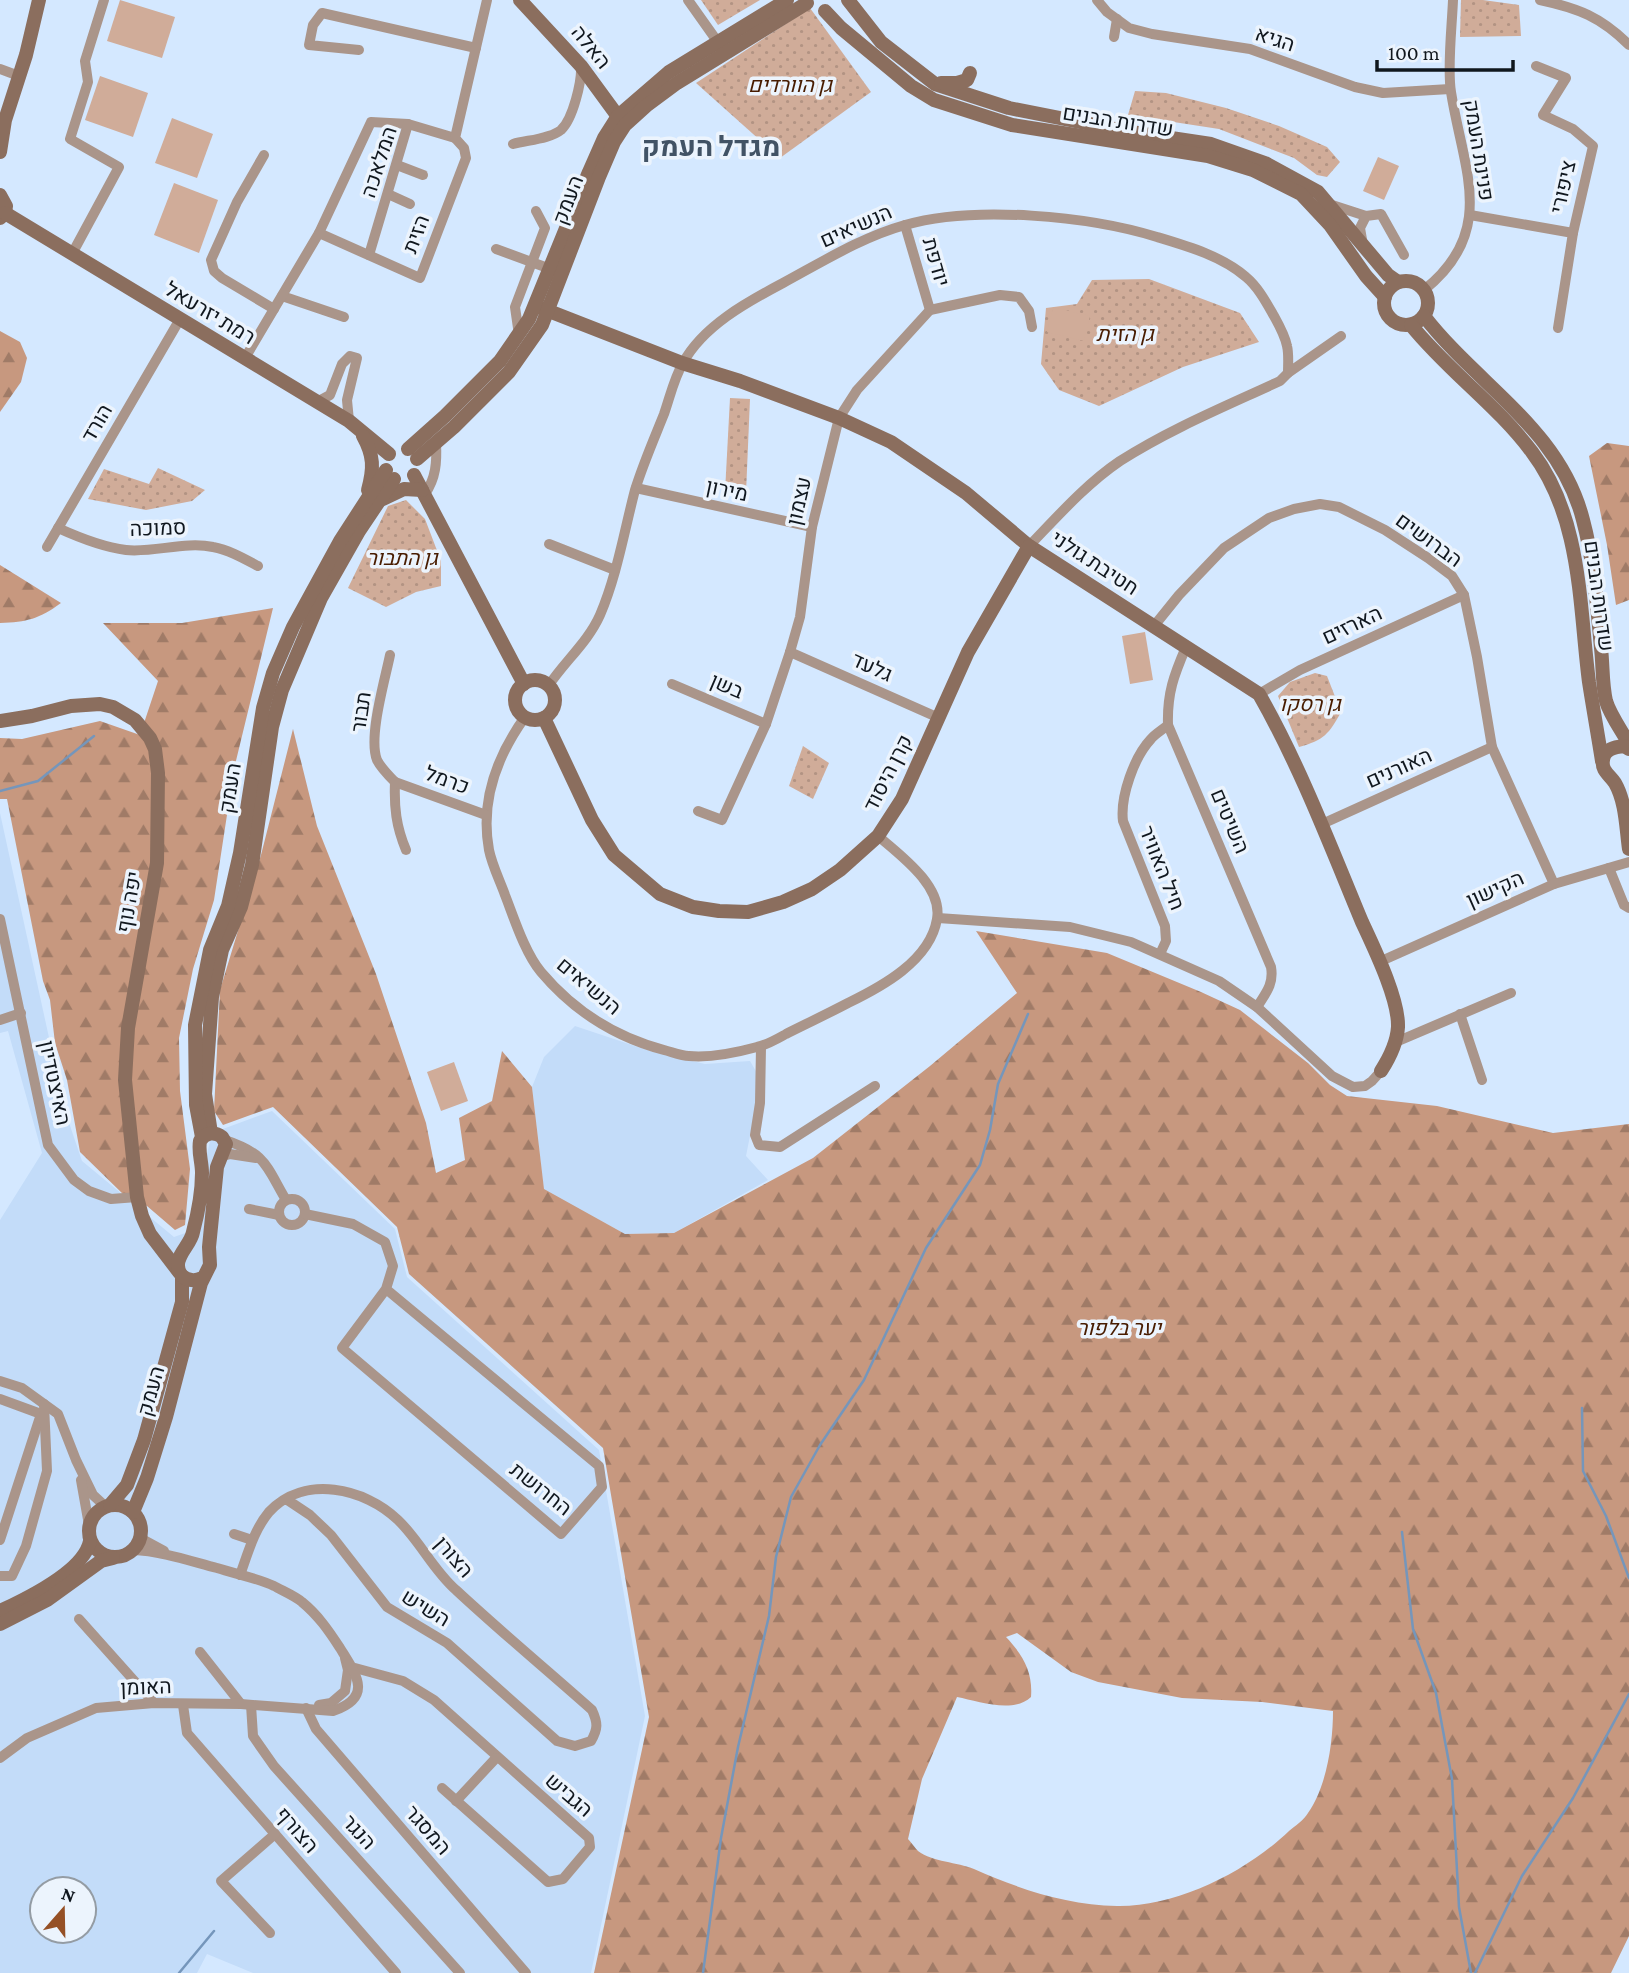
<svg xmlns="http://www.w3.org/2000/svg" width="1629" height="1973" font-family="'Crimson Pro',Heebo,serif">
<defs>
<pattern id="grass-dots" width="8" height="8" patternUnits="userSpaceOnUse" patternTransform="scale(1.75)"><rect width="8" height="8" fill="#d0ac99"/><path d="M2 2h.1M6 6h.1" fill="none" stroke="#b29383" stroke-width="1.8" stroke-linecap="round"/></pattern>
<pattern id="forest-firs" width="22" height="20" patternUnits="userSpaceOnUse" patternTransform="scale(1.75)"><rect width="22" height="20" fill="#c7987f"/><path d="M5 1l3.5 6h-7zM16 11l3.5 6h-7z" fill="#a07b67"/></pattern>
</defs>
<rect width="100%" height="100%" fill="#d4e8ff"/>
<g fill="#c3dcf9" fill-rule="evenodd">
<path d="M0 813 65 1111 82 1161 174 1237 188 1232 212 1133 272 1111 395 1229 407 1277 599 1450 645 1716 591 1973H253L207 1954 197 1973H0V1220L42 1153 8 1031 0 1033ZM42 1889H84V1931H42Z"/>
<path d="M575 1026 650 1051 705 1064 750 1061 761 1080 746 1156 768 1180 674 1233 625 1234 544 1190 532 1087 544 1057Z"/>
</g>
<g fill="url(#grass-dots)">
<path d="M701 0H760L718 25Z"/>
<path d="M1461 0H1483L1519 5 1521 36 1460 37Z"/>
<path d="M810 8 871 92 780 158 696 83Z"/>
<path d="M1135 91 1166 93 1226 108 1279 126 1327 147 1340 162 1327 177 1317 175 1294 158 1219 129 1128 115Z"/>
<path d="M1149 279 1240 313 1259 342 1183 367 1099 406 1059 390 1041 364 1046 308 1077 304 1092 280Z"/>
<path d="M730 398 750 399 746 493 725 492Z"/>
<path d="M158 468 205 490 192 501 146 510 88 499 104 469 149 484Z"/>
<path d="M406 500 425 519 441 561V586L416 592 386 607 348 588 388 506Z"/>
<path d="M1315 673 1327 676 1341 712C1329 734 1324 740 1299 747L1278 696 1290 682Z"/>
<path d="M803 746 829 763 813 799 789 786Z"/>
</g>
<g fill="url(#forest-firs)" fill-rule="evenodd">
<path d="M0 331 20 342 27 358 21 382 0 412Z"/>
<path d="M1607 443 1629 446V600L1616 605 1607 545 1589 456Z"/>
<path d="M0 565 61 603C39 619 27 622 0 623Z"/>
<path d="M273 608 234 769 214 900 193 969 179 1038 180 1091 190 1169 185 1225 175 1230 147 1206 126 1197 80 1152 67 1080 55 1043 50 1000 43 981 7 799H0V738L22 739 100 721 140 735 158 681 103 623H182Z"/>
<path d="M293 729 317 826 376 974 426 1123 436 1173 465 1160 459 1118 492 1101 502 1051 532 1087 544 1189 625 1234 674 1233 813 1158 930 1066 1017 993 976 931 1107 953 1201 992 1240 1010 1308 1063 1330 1085 1347 1096 1437 1106 1553 1133 1629 1124V1936L1611 1973H594L649 1717 603 1448 409 1274 397 1227 273 1107 223 1125 214 1111 220 990 261 855ZM1017 1633 1071 1672 1098 1682 1182 1698 1262 1702 1333 1711C1333 1742 1327 1786 1308 1813 1304 1820 1295 1826 1289 1831 1246 1872 1177 1907 1117 1906 1067 1905 1019 1889 974 1869 957 1862 933 1862 918 1851 915 1848 911 1842 908 1839L922 1779 957 1697C978 1701 1013 1714 1031 1697 1033 1672 1023 1655 1006 1637Z"/>
</g>
<g fill="#d0ac99">
<path d="M120 0 175 17 162 58 107 41Z"/>
<path d="M100 76 148 93 133 137 85 120Z"/>
<path d="M172 118 213 134 197 178 155 163Z"/>
<path d="M1378 157 1399 166 1384 200 1363 191Z"/>
<path d="M174 183 218 200 199 253 154 235Z"/>
<path d="M1053 307 1090 316 1084 341 1047 332Z"/>
<path d="M1145 632 1153 680 1130 684 1122 636Z"/>
<path d="M454 1062 468 1101 441 1111 427 1072Z"/>
</g>
<g fill="none" stroke-linecap="round" stroke-linejoin="round">
<g stroke="#7596bb" stroke-width="2.5">
<path d="M0 791 38 781 94 736"/>
<path d="M1582 1408 1583 1471 1606 1516 1629 1578"/>
<path d="M1402 1532 1413 1629 1436 1693 1452 1779 1459 1907 1471 1973"/>
<path d="M179 1973 214 1931"/>
<path d="M703 1973 721 1838 738 1747 769 1616 776 1557 791 1497 820 1445 864 1380 926 1248 980 1165 990 1130 998 1084 1028 1014"/>
<path d="M1475 1973 1522 1876 1573 1798 1629 1694"/>
</g>
<g stroke="#aa958a" stroke-width="10">
<path d="M688 0 722 48"/>
<path d="M1097 0 1107 12 1129 28 1152 34 1250 49 1355 87 1383 93 1450 89"/>
<path d="M1540 0C1578 8 1601 17 1629 45"/>
<path d="M1114 37 1117 19"/>
<path d="M359 50 309 45 313 25 322 13 476 48"/>
<path d="M1536 66 1566 78 1543 115 1573 129 1593 146 1573 233 1558 328"/>
<path d="M0 69 19 76"/>
<path d="M513 144C527 140 550 139 561 130 573 119 582 81 581 66"/>
<path d="M264 155 237 202 211 260 214 271 222 278 274 309"/>
<path d="M397 165 423 175"/>
<path d="M388 194 410 204"/>
<path d="M1329 204 1366 216"/>
<path d="M1470 215 1573 233"/>
<path d="M905 225 930 310"/>
<path d="M319 233 371 122 408 124"/>
<path d="M1363 245 1360 228 1366 216 1381 214 1404 255"/>
<path d="M496 249 556 271"/>
<path d="M72 254 119 167 70 139 88 82 85 61 104 0"/>
<path d="M369 255 408 124 455 138"/>
<path d="M1424 290C1498 231 1463 169 1451 92 1447 68 1452 26 1453 0"/>
<path d="M282 296 344 317"/>
<path d="M519 335 515 307 545 228 536 211"/>
<path d="M245 358 319 233 420 278 466 158 464 148 455 138 487 0"/>
<path d="M317 402 330 395 342 364 350 356 357 358 347 400 349 421"/>
<path d="M636 488 812 527"/>
<path d="M425 494C436 478 437 462 436 443"/>
<path d="M58 528C80 538 102 547 126 550 154 553 185 541 213 547 229 550 243 558 258 566"/>
<path d="M549 544 615 570"/>
<path d="M1029 546C1057 517 1086 484 1120 461 1170 429 1226 406 1280 381L1288 373"/>
<path d="M47 547 180 319"/>
<path d="M1154 626 1179 595 1224 548 1269 518 1294 509 1320 504 1339 507 1385 530 1428 558 1452 576 1464 595 1477 657 1492 747 1554 884"/>
<path d="M1186 647C1174 675 1167 693 1168 725L1271 967C1274 984 1266 993 1257 1007"/>
<path d="M790 652 939 718"/>
<path d="M390 655C385 680 368 737 377 760 381 768 388 775 395 782 394 807 396 826 406 850"/>
<path d="M672 684 766 724"/>
<path d="M549 685C565 661 588 642 600 615 617 575 624 532 635 490 643 464 654 439 664 414 670 397 674 378 683 363 703 326 747 302 783 283 822 262 862 237 905 225 974 205 1089 216 1157 237 1187 246 1222 256 1246 277 1258 287 1266 302 1274 316 1279 325 1285 336 1287 346 1289 354 1288 364 1288 373L1341 336"/>
<path d="M1259 694 1300 670 1464 595"/>
<path d="M525 717C497 756 480 801 489 850 492 865 500 881 505 895 514 918 525 953 541 972 573 1010 615 1037 664 1050 672 1052 681 1056 689 1056 712 1058 735 1053 757 1047 767 1045 777 1039 786 1034 806 1024 827 1014 848 1003 881 987 930 961 937 919 943 886 900 855 878 836"/>
<path d="M395 782 486 815"/>
<path d="M698 811 722 820 766 724 790 652 800 617 812 527 839 418 857 390 930 310 1000 295 1019 297 1029 311 1032 327"/>
<path d="M1322 824 1492 747"/>
<path d="M1609 868 1624 905 1629 908"/>
<path d="M938 918 1070 927 1131 942 1219 981 1257 1007 1332 1076 1353 1087 1365 1086 1372 1081 1381 1071"/>
<path d="M0 919 48 1145 74 1180 89 1191 111 1199 137 1197"/>
<path d="M1160 954 1166 941 1165 926 1123 821C1120 797 1134 757 1151 739 1155 734 1162 730 1168 725"/>
<path d="M1379 962 1554 884 1629 862"/>
<path d="M1460 1014 1482 1080"/>
<path d="M0 1020 21 1013"/>
<path d="M1396 1042 1511 993"/>
<path d="M761 1047 760 1103 755 1135 759 1145 780 1147 875 1086"/>
<path d="M225 1140C266 1154 265 1164 286 1200"/>
<path d="M221 1156 230 1154 256 1158"/>
<circle cx="292" cy="1212" r="13"/>
<path d="M249 1209 279 1215"/>
<path d="M305 1214 353 1224 385 1242 393 1266 386 1289 342 1348 561 1534 602 1487 599 1466 386 1289"/>
<path d="M0 1381 22 1388 58 1414 76 1460 93 1495 106 1507"/>
<path d="M0 1399 41 1414 0 1540"/>
<path d="M81 1480 89 1525"/>
<path d="M234 1534 252 1540"/>
<path d="M140 1538 164 1551"/>
<path d="M240 1575C248 1553 254 1530 269 1512 304 1474 365 1488 398 1520 420 1541 433 1570 456 1590 500 1631 547 1670 592 1710 598 1723 598 1729 591 1741L575 1746 557 1741 447 1643 387 1607 331 1535 310 1515 286 1499"/>
<path d="M0 1576H12L26 1546 47 1471 44 1404"/>
<path d="M79 1619 154 1703"/>
<path d="M200 1652 241 1704"/>
<path d="M355 1668 403 1681 434 1700 589 1838 590 1847 563 1879 548 1882 442 1788"/>
<path d="M183 1705 187 1733 396 1973"/>
<path d="M251 1705 253 1736 274 1766 460 1973"/>
<path d="M319 1705 331 1703 345 1691 348 1670 345 1658"/>
<path d="M306 1708 316 1729 526 1973"/>
<path d="M0 1758 27 1738 96 1708 154 1703 241 1704 333 1711C374 1697 356 1674 340 1648 329 1631 318 1615 302 1602 295 1596 283 1591 274 1586 257 1578 236 1574 217 1568 190 1561 161 1551 133 1550"/>
<path d="M456 1801 496 1758"/>
<path d="M270 1933 221 1881 275 1834"/>
</g>
<g stroke="#8b6e5e" stroke-width="14">
<path d="M520 0 581 66 622 122"/>
<path d="M848 0 881 42 935 84 1009 108 1131 132 1211 144 1265 163 1318 192 1388 275 1398 282"/>
<path d="M825 11 841 28 911 86 934 100 1012 125 1208 156 1253 170 1301 194 1330 225 1366 276 1385 297"/>
<path d="M941 83H957L967 80 970 73"/>
<path d="M0 152 5 120 26 55 39 0"/>
<path d="M0 195 6 206 5 213 0 218"/>
<path d="M5 213 349 421 389 454"/>
<circle cx="1406" cy="303" r="22"/>
<path d="M536 306 682 363 740 381 839 418 891 442 966 493 1029 546 1259 694C1300 766 1330 845 1362 922 1374 948 1399 999 1398 1027 1397 1043 1390 1057 1381 1071"/>
<path d="M1424 316C1478 386 1560 429 1583 520 1594 561 1597 606 1601 648 1603 665 1602 684 1606 701 1610 715 1622 731 1629 744"/>
<path d="M1411 325C1448 371 1497 405 1532 452 1582 518 1579 605 1589 682 1593 708 1598 735 1602 761"/>
<path d="M363 436C374 456 374 468 368 490"/>
<path d="M408 449 445 416 500 361 529 319 589 172 604 138 618 116 669 72 787 0"/>
<path d="M417 459 454 427 509 372 542 325 599 177 614 142 625 125 646 106 677 83 807 3"/>
<path d="M414 475 524 684"/>
<path d="M383 499 404 489 422 490"/>
<circle cx="535" cy="700" r="20"/>
<path d="M544 718 592 820 614 855 660 894 693 907 719 911 748 912 783 902 812 889 840 870 878 836 902 799 968 652 1029 546"/>
<path d="M0 721 32 716 71 706 100 704 113 707 135 720 150 738 155 749 158 773 157 863 128 1028 125 1080 137 1197 142 1216 150 1234 179 1272"/>
<path d="M1629 749 1624 746C1615 747 1604 749 1603 760 1601 771 1610 775 1615 783 1626 802 1626 828 1629 849"/>
<path d="M211 1133 205 1094 212 997 222 950 241 907 252 865 272 727 282 690 321 598 359 531 394 479"/>
<path d="M202 1137 196 1105 195 1025 210 950 228 906 240 853 263 708 273 673 293 627 340 541 386 470"/>
<circle cx="115" cy="1531" r="26"/>
<path d="M110 1505 127 1485 144 1440 182 1302V1276"/>
<path d="M133 1512 147 1478 166 1417 201 1283 210 1265 209 1247 217 1167 226 1144 222 1137C214 1131 205 1133 200 1141 198 1152 202 1162 202 1173 202 1193 198 1213 193 1232 191 1244 177 1254 178 1266 179 1279 192 1283 202 1278"/>
<path d="M0 1611C26 1599 84 1571 90 1541"/>
<path d="M0 1624 47 1600 101 1561 113 1558"/>
</g>
</g>
<g text-anchor="middle" stroke-width="7" stroke-linejoin="round" paint-order="stroke">
<g font-size="21" fill="#10171e" stroke="#ecf4fd">
<text transform="translate(1275 39) rotate(18)" y="7">הגיא</text>
<text transform="translate(591 47) rotate(51)" y="7">האלה</text>
<text transform="translate(1118 121) rotate(9)" y="7">שדרות הבנים</text>
<text transform="translate(1479 150) rotate(81)" y="7">פנינת העמק</text>
<text transform="translate(379 162) rotate(-72)" y="7">המלאכה</text>
<text transform="translate(1563 187) rotate(-77)" y="7">ציפורי</text>
<text transform="translate(568 200) rotate(-69)" y="7">העמק</text>
<text transform="translate(856 226) rotate(-24)" y="7">הנשיאים</text>
<text transform="translate(416 234) rotate(-69)" y="7">הזית</text>
<text transform="translate(936 262) rotate(74)" y="7">יודפת</text>
<text transform="translate(210 313) rotate(31)" y="7">רמת יזרעאל</text>
<text transform="translate(97 423) rotate(-60)" y="7">הורד</text>
<text transform="translate(727 490) rotate(12)" y="7">מירון</text>
<text transform="translate(799 501) rotate(-77)" y="7">עצמון</text>
<text transform="translate(158 528) rotate(-2)" y="7">סמוכה</text>
<text transform="translate(1429 540) rotate(36)" y="7">הברושים</text>
<text transform="translate(1095 563) rotate(33)" y="7">חטיבת גולני</text>
<text transform="translate(1599 596) rotate(82)" y="7">שדרות הבנים</text>
<text transform="translate(1352 625) rotate(-25)" y="7">הארזים</text>
<text transform="translate(872 667) rotate(24)" y="7">גלעד</text>
<text transform="translate(727 686) rotate(23)" y="7">בשן</text>
<text transform="translate(361 712) rotate(-82)" y="7">תבור</text>
<text transform="translate(1399 768) rotate(-24)" y="7">האורנים</text>
<text transform="translate(888 773) rotate(-63)" y="7">קרן היסוד</text>
<text transform="translate(447 780) rotate(20)" y="7">כרמל</text>
<text transform="translate(230 788) rotate(-81)" y="7">העמק</text>
<text transform="translate(1230 821) rotate(67)" y="7">השיטים</text>
<text transform="translate(1162 868) rotate(68)" y="7">חיל האוויר</text>
<text transform="translate(1495 889) rotate(-24)" y="7">הקישון</text>
<text transform="translate(129 902) rotate(-80)" y="7">יפה נוף</text>
<text transform="translate(589 986) rotate(40)" y="7">הנשיאים</text>
<text transform="translate(55 1083) rotate(78)" y="7">האיצטדיון</text>
<text transform="translate(151 1391) rotate(-74)" y="7">העמק</text>
<text transform="translate(541 1489) rotate(38)" y="7">החרושת</text>
<text transform="translate(454 1557) rotate(49)" y="7">הצורן</text>
<text transform="translate(426 1608) rotate(31)" y="7">השיש</text>
<text transform="translate(146 1687) rotate(-2)" y="7">האומן</text>
<text transform="translate(569 1795) rotate(41)" y="7">הגביש</text>
<text transform="translate(297 1830) rotate(49)" y="7">הצורף</text>
<text transform="translate(428 1830) rotate(49)" y="7">המסגר</text>
<text transform="translate(359 1832) rotate(48)" y="7">הנגר</text>
</g>
<g font-size="21" font-style="italic" fill="#481c00" stroke="#ecf4fd">
<text x="790" y="92">גן הוורדים</text>
<text x="1125" y="341">גן הזית</text>
<text x="402" y="565">גן התבור</text>
<text x="1310" y="711">גן רסקו</text>
<text x="1119" y="1335">יער בלפור</text>
</g>
<g font-size="28" font-weight="bold" fill="#425365" stroke="#ecf4fd">
<text x="711" y="156">מגדל העמק</text>
</g>
</g>
<g transform="translate(63 1910) rotate(20)"><circle r="33" fill="#ecf4fd" stroke="#949ca4" stroke-width="2"/>
<path d="M0-5L12 26L0 18L-12 26Z" fill="#955026"/>
<text y="-10" font-size="19" font-weight="bold" text-anchor="middle" fill="#10171e">N</text>
</g>
<path d="M1377 60v10h136v-10" fill="none" stroke="#10171e" stroke-width="3.5"/>
<text x="1388" y="60" font-size="21" fill="#10171e" stroke="#ecf4fd" stroke-width="5" paint-order="stroke">100 m</text>
</svg>
